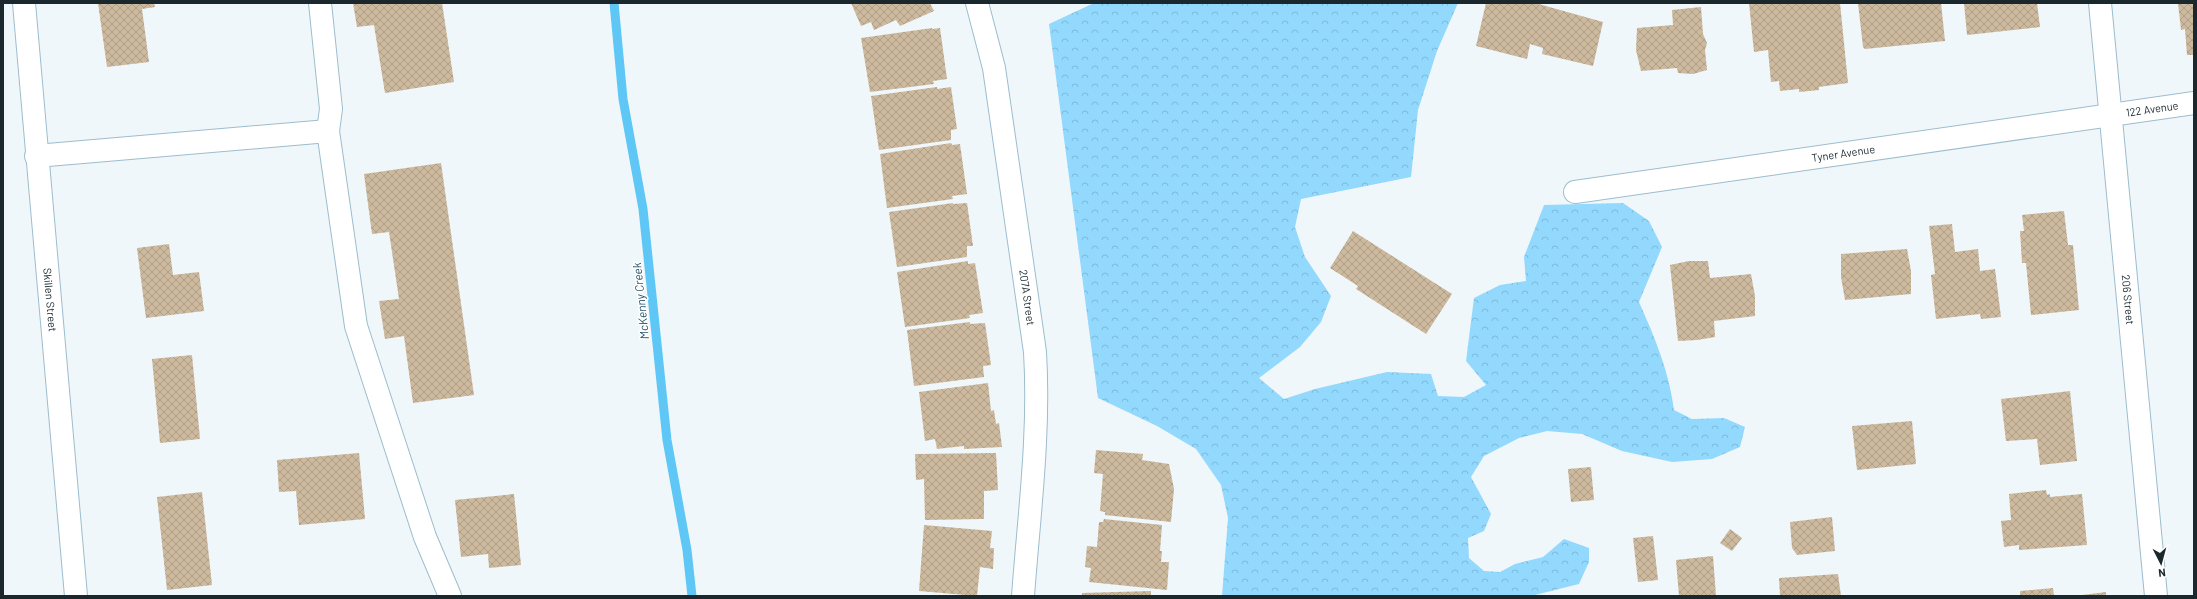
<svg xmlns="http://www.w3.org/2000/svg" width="2197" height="599" font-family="Barlow,sans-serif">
<defs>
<pattern id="forest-crowns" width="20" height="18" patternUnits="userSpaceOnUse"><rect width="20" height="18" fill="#92d9fd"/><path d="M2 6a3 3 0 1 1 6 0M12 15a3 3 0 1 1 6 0" fill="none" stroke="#7dbad9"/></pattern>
<pattern id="building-cross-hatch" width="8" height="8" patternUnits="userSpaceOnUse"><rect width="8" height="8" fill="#ccb99e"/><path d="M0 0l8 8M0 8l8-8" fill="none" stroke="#af9f88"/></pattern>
</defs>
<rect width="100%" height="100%" fill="#f0f7fa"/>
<path fill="url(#forest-crowns)" d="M1094 3H1458L1437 51 1418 110 1411 177 1301 199 1295 227 1305 257 1331 296 1321 322 1300 347 1259 378 1284 399 1315 389 1387 372 1431 374 1438 396 1464 397 1486 385 1466 361 1474 298 1500 285 1526 281 1524 257 1544 205 1623 203 1649 221 1662 247 1639 302C1655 338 1669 371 1674 410L1692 419 1724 418 1745 427 1740 447 1712 459 1672 462 1622 451 1582 434 1547 431 1519 438 1484 456 1471 477 1491 514 1484 531 1468 538 1469 558 1484 571 1500 572 1515 564 1543 557 1564 539 1589 548V562L1579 584 1531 596H1222L1228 518 1221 485 1196 449 1157 426 1098 398 1049 24Z"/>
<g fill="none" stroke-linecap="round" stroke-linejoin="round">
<path stroke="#5ec7f6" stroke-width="9" d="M614 3 623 99 643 209 667 440 687 550 692 596"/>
</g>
<g fill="url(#building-cross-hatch)">
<path d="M98 3H154L155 7 142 9 149 62 107 67Z"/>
<path d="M353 3H442L454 82 385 93 374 25 357 27Z"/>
<path d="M851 3H930L934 11 900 26 896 20 874 30 871 22 861 26Z"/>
<path d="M1486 3H1535L1603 22 1593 66 1542 54 1543 48 1530 44 1527 59 1476 46Z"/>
<path d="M1749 3H1840L1848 83 1819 87V90L1799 92V89L1780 91 1779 81 1771 82 1768 50 1754 52Z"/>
<path d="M1858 3H1941L1945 41 1865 49 1863 47Z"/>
<path d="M1964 3H2037L2040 27 1967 35Z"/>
<path d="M2178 3H2194V55H2187L2185 29 2181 30Z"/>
<path d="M1701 7 1703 34 1707 43 1705 50 1707 70 1693 74 1678 73 1677 68 1641 71 1636 50 1637 28 1673 25 1672 10Z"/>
<path d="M932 28V29L940 28 947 79 933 81 934 84 870 92 861 38Z"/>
<path d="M937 87V89L951 87 957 129 951 130V140L879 150 871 96Z"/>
<path d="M951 143 952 145 960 144 967 194 952 196 953 199 887 208 880 154Z"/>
<path d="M441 163 474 395 413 403 404 336 385 339 379 301 399 299 389 232 372 234 364 174Z"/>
<path d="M953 203V204L967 203 973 246H967V257L897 267 889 212Z"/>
<path d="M2064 211 2068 245H2073L2079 310 2031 315 2026 263H2022L2020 231H2024L2022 215Z"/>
<path d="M1952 224 1955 252 1978 249 1980 271 1995 269 2001 317 1981 319 1980 314 1936 319 1931 275 1935 274 1929 226Z"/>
<path d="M1353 231 1452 294 1426 334 1356 289 1358 286 1330 268Z"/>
<path d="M169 244 173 275 199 272 204 311 146 318 137 248Z"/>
<path d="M1907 249 1911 271V294L1845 300 1841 277V254Z"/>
<path d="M968 261V264L975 263 983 313 969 315 970 318 905 327 897 272Z"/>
<path d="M1689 261H1708L1710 278 1751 274 1755 296V316L1714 321 1715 337 1697 340 1678 341 1670 265Z"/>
<path d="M970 322V324L985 323 991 365 983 366 984 377 914 386 907 330Z"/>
<path d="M192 355 200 439 160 443 152 359Z"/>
<path d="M988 383 991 411 994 410 996 424 999 423 1002 447 964 449V446L937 449 935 439 925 441 919 392Z"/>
<path d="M2070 391 2077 461 2040 465 2037 439 2006 441 2001 399Z"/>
<path d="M1912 421 1916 464 1857 470 1852 426Z"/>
<path d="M1096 450 1143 454 1142 460 1169 464 1174 489 1171 522 1105 515V512L1100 511 1103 474 1094 473Z"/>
<path d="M359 453 365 519 299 525 296 491 279 492 277 460Z"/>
<path d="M996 453 998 490 984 491V519L925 520 924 479 916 480 915 454Z"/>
<path d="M1591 467 1594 500 1571 502 1568 469Z"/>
<path d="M2046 490 2047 495 2050 494V497L2082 494 2087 545 2019 550V545L2004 547 2001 521 2011 520 2009 494Z"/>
<path d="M202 492 212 585 167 590 157 497Z"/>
<path d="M514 494 521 565 489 568 488 554 461 557 455 500Z"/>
<path d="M1832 517 1835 551 1797 555 1792 548 1790 522Z"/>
<path d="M1104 519 1162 525 1160 551H1162L1161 562H1169L1167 590 1089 582 1091 568 1085 567 1087 546 1097 547 1099 522H1103Z"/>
<path d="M924 525 992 531 990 548H994L993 569 980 567 977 596 919 591Z"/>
<path d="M1730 529 1742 538 1732 551 1720 543Z"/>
<path d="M1653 536 1658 580 1638 582 1633 538Z"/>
<path d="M1713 556 1716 596H1679L1676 560Z"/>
<path d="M1838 574 1841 596H1780L1779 578Z"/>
<path d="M2053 588 2054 596H2020V591Z"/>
<path d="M1151 591V596H1082V593Z"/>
<path d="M2106 592V596H2082V595Z"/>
</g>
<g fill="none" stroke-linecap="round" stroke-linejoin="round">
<defs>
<g id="street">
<path id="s1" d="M24 3 76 596"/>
<path d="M320 3 331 109 328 131 356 326 425 537 450 596"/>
<path id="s2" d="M977 3 994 68 1035 352C1040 433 1029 515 1023 596"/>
<path d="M36 156 328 131"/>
<path id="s3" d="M1575 192 2194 103"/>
</g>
<g id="secondary">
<path id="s4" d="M2100 3 2156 596"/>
</g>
</defs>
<use href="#street" stroke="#9cbdce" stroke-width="24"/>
<use href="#secondary" stroke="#9cbdce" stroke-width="24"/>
<use href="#street" stroke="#fff" stroke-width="22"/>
<use href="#secondary" stroke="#fff" stroke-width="22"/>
</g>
<g text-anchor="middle" stroke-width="3" stroke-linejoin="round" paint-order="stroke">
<g font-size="11" fill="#1a272d" stroke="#fff">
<text dy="4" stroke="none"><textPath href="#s3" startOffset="583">122 Avenue</textPath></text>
<text dy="4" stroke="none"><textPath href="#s3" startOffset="271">Tyner Avenue</textPath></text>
<text dy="4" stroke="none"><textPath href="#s2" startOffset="299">207A Street</textPath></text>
<text dy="4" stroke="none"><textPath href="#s1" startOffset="298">Skillen Street</textPath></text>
<text dy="4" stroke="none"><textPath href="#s4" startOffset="298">206 Street</textPath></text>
</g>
<g font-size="12" font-style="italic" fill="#2a566a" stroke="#fff">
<text transform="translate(641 301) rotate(-96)" y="4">McKenny Creek</text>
</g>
</g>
<rect width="2197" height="599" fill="none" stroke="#1a272d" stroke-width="8"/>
<g transform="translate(2161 563) rotate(174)" stroke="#ffffff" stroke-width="3" paint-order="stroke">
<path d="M0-3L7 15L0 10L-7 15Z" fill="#1a272d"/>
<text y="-6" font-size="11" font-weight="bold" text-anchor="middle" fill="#1a272d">N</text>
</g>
</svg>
